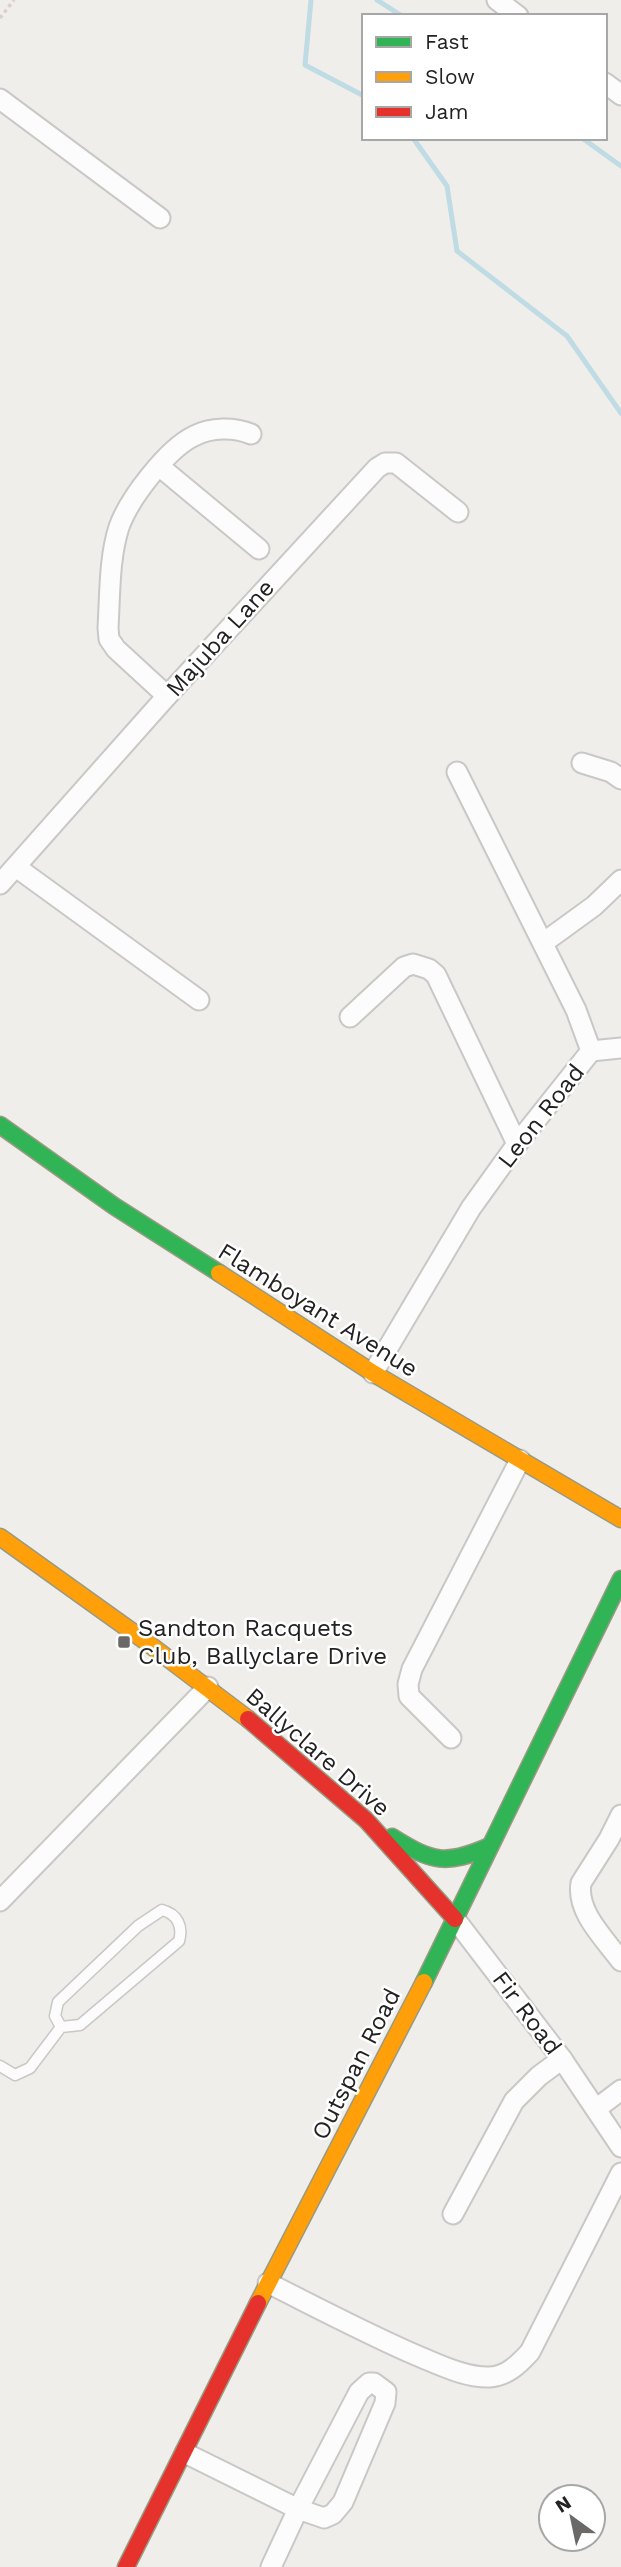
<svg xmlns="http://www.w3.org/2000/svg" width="621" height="2567" font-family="'Work Sans',sans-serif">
<rect width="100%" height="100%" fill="#f0eeeb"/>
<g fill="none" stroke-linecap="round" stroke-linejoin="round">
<g stroke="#bfdbe3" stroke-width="5">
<path d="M311 0 305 65 364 96"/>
<path d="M377 0 402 16"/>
<path d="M413 138 447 186 457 251 567 336 621 413"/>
<path d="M582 138 621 166"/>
</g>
<defs>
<path id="lane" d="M0 2066 15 2075 30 2068 61 2027 80 2025 179 1941C183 1927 178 1914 162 1910L138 1926 58 2002 55 2016 61 2027"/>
<g id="street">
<path d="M497 0 518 16"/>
<path d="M605 83 621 95"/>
<path d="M0 99 160 218"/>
<path d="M159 466 259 549"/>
<path d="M167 696 116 649 109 639 108 628C110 595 109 558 119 527 129 499 167 449 194 436 211 427 234 427 251 434"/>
<path d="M582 763 611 772 621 779"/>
<path d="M16 867 199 1000"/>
<path d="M0 884 167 696 377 468 385 463H396L458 512"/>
<path d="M543 943 594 906 621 880"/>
<path d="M350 1017 404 967 413 964 429 969 436 975 517 1144"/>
<path d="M591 1051 621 1048"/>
<path d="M373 1373 471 1208 517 1144 591 1051 576 1010 457 772"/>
<path d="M451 1738 409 1696 408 1684 412 1669 520 1460"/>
<path d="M621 1815 609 1839 581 1883C576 1912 605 1939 621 1961"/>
<path d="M0 1901 208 1687"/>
<path d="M455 1919 562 2059 621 2147"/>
<path d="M596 2109 621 2090"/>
<path d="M453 2214 514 2101 539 2076 562 2059"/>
<path d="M268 2283C318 2308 367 2334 418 2356 440 2365 466 2378 490 2377 507 2376 519 2364 530 2352L621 2173"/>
<path d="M185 2453 298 2509 324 2518 333 2514 343 2502 385 2403 386 2392 374 2383H369L359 2392 298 2509 271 2567"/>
</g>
<g id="fast">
<path d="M0 1125 114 1206 219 1273"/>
<path d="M392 1837C432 1862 446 1866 490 1846"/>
<path d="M424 1982 621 1579"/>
</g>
<g id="slow">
<path d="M219 1273 373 1373 621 1519"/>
<path d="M0 1537 141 1638 248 1719"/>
<path d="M258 2303 424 1982"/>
</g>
<g id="jam">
<path d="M248 1719 366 1820 455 1919"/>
<path d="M126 2567 258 2303"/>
</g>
</defs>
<use href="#lane" stroke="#c9c8c7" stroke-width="13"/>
<use href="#street" stroke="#c9c8c7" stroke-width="23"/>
<use href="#fast" stroke="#999a82" stroke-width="19"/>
<use href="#slow" stroke="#999a82" stroke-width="19"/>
<use href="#jam" stroke="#999a82" stroke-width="19"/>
<path stroke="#dccecd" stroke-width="3.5" stroke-dasharray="3.5 3.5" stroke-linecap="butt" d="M0 18 14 0"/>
<use href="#lane" stroke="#fdfcfc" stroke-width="10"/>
<use href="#street" stroke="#fdfcfc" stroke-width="19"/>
<use href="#fast" stroke="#30b455" stroke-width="16"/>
<use href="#slow" stroke="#ff9f0a" stroke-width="16"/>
<use href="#jam" stroke="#e5322d" stroke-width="16"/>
</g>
<rect fill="#6a6968" stroke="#fff" stroke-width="2.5" x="117" y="1635" width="14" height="14" rx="3.5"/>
<g text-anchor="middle" stroke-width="5" stroke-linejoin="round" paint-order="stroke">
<g font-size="24" fill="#222" stroke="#fff">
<text transform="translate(220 638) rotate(-48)" y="8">Majuba Lane</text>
<text transform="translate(541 1116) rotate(-52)" y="8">Leon Road</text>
<text transform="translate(318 1310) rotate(32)" y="8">Flamboyant Avenue</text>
<text transform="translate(318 1752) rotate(41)" y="8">Ballyclare Drive</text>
<text transform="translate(527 2013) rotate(53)" y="8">Fir Road</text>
<text transform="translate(356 2064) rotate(-63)" y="8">Outspan Road</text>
</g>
<g font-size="24" fill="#222" stroke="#fff" text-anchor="start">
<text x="138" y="1636">Sandton Racquets<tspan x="138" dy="28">Club, Ballyclare Drive</tspan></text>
</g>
</g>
<rect x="362" y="14" width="245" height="126" fill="#ffffff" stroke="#a7a7a7" stroke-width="2"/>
<rect x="376" y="37" width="35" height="10" fill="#30b455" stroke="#a7a7a7" stroke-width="2"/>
<text x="425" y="49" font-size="21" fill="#222222">Fast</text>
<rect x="376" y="72" width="35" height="10" fill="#ff9f0a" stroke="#a7a7a7" stroke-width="2"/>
<text x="425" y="84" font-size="21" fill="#222222">Slow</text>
<rect x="376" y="107" width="35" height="10" fill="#e5322d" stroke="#a7a7a7" stroke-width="2"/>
<text x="425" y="119" font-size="21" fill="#222222">Jam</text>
<g transform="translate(572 2518) rotate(327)"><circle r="33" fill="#ffffff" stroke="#a7a7a7" stroke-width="2"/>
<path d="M0-5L12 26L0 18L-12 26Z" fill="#6a6968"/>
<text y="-10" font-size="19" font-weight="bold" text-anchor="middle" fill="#222222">N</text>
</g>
</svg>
